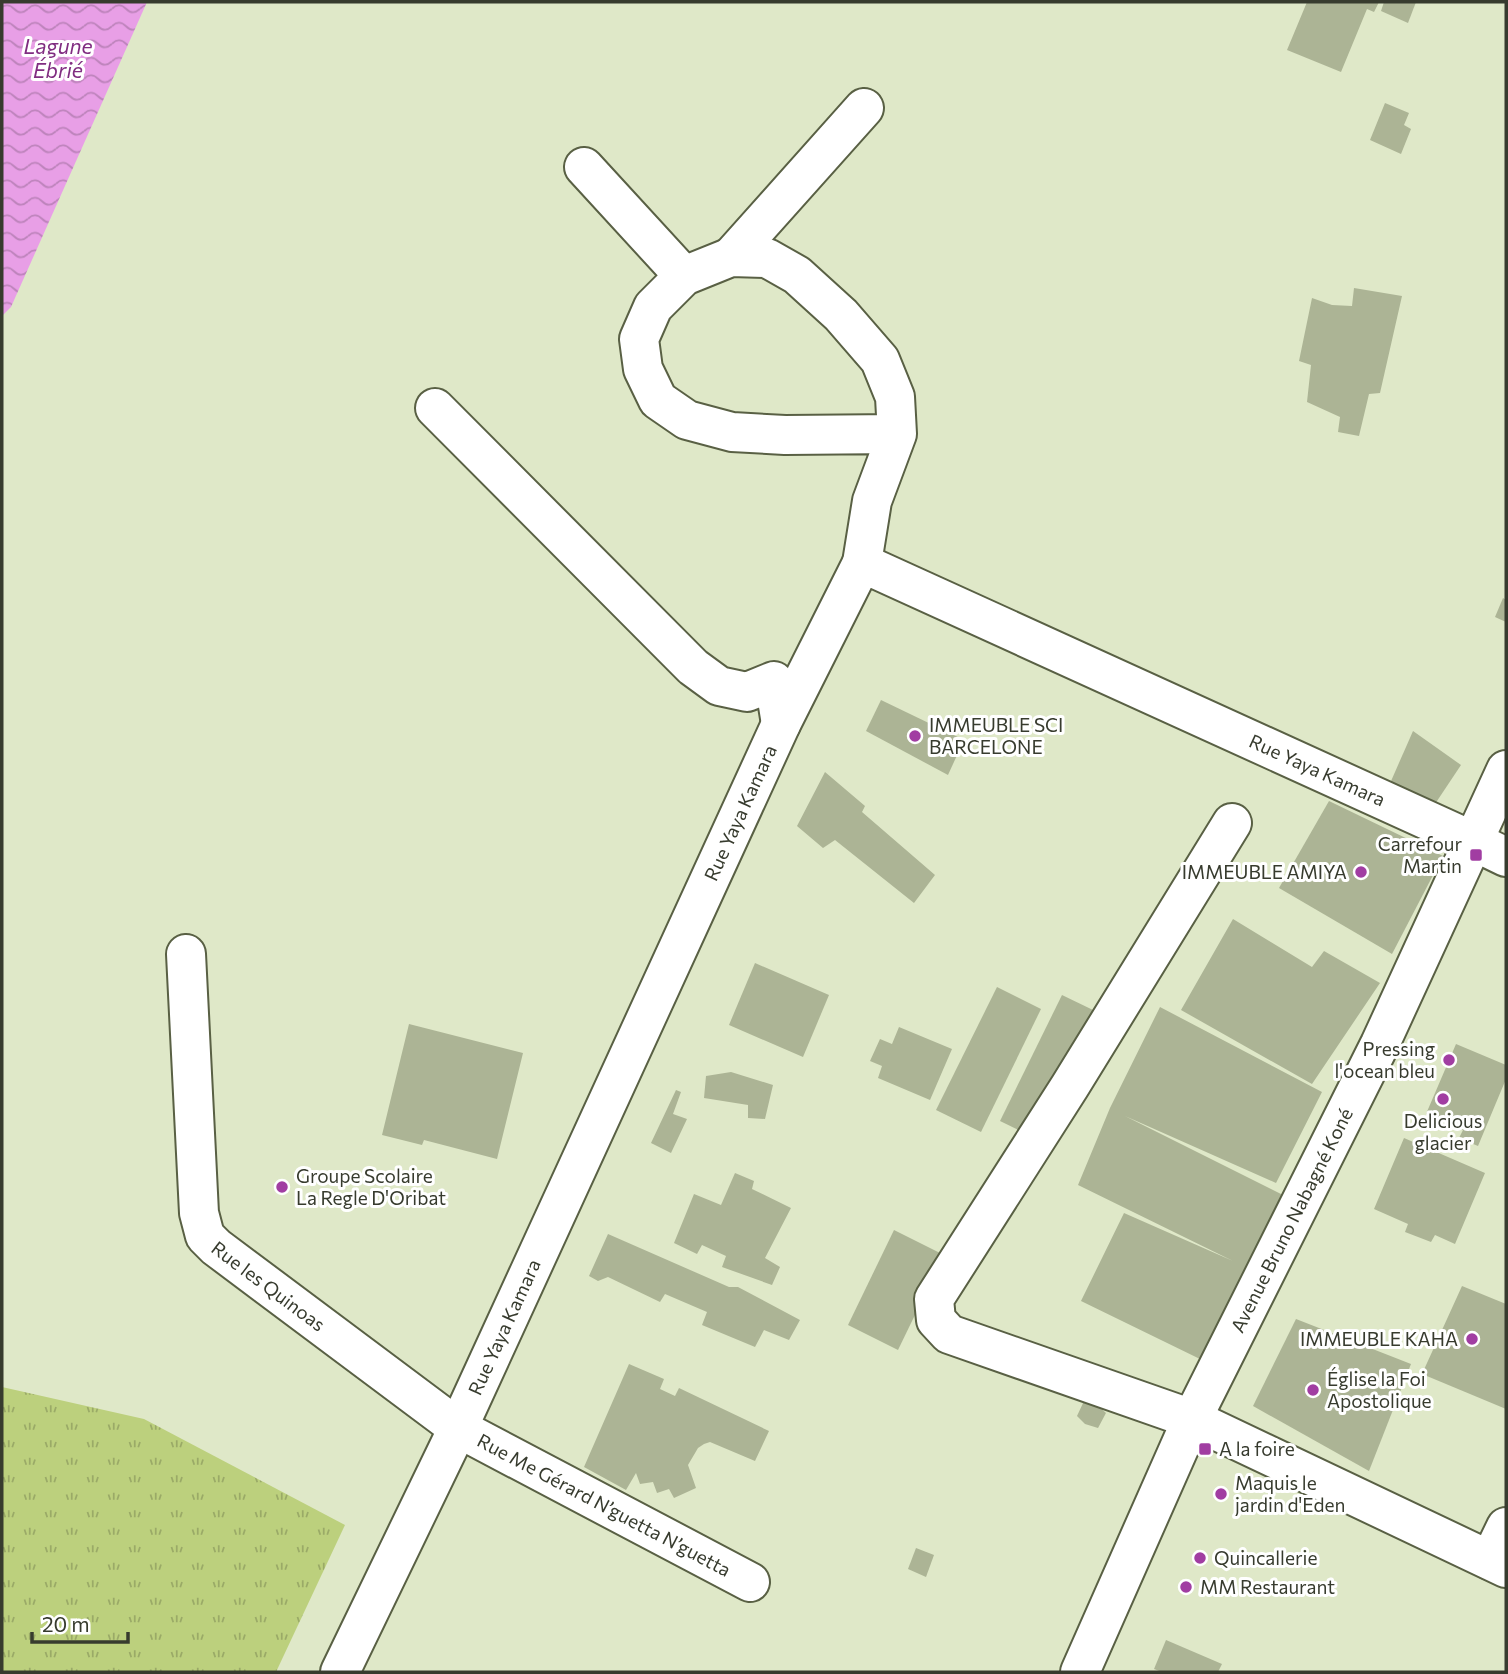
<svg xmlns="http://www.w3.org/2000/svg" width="1508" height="1674" font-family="Commissioner,sans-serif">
<defs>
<pattern id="grass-tufts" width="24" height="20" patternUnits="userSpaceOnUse" patternTransform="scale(1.75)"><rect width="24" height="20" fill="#bcd07d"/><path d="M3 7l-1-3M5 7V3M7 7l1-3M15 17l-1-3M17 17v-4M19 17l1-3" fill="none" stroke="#9aaa67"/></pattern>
<pattern id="water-waves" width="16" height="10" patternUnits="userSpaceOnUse" patternTransform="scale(1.75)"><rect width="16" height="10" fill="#e89fe6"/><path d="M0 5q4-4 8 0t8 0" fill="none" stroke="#bd83bb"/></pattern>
</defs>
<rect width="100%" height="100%" fill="#dfe8c8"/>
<path fill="url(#grass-tufts)" d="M2 1387 144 1419 345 1525 276 1672H2Z"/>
<path fill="url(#water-waves)" d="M2 2H147L11 307 2 316Z"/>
<g fill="#acb495">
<path d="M1307 2H1379L1374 12 1367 9 1341 72 1287 50Z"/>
<path d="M1384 2H1416L1408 23 1381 11Z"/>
<path d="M1385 103 1409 113 1404 125 1411 129 1401 154 1370 140Z"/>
<path d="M1354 288 1402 296 1380 393 1369 394 1359 436 1338 432 1340 417 1307 402 1311 365 1299 361 1312 298 1332 305 1352 306Z"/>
<path d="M1503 598 1506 600V622L1495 617Z"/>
<path d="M881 700 964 740 948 775 866 731Z"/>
<path d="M1413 731 1461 765 1431 810 1388 788Z"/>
<path d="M825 772 865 806 862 812 935 875 914 903 835 840 823 848 797 826Z"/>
<path d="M1329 801 1443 856 1392 954 1279 888Z"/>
<path d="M1233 919 1312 967 1324 951 1380 983 1312 1084 1181 1010Z"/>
<path d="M755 963 829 995 803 1057 729 1025Z"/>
<path d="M997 987 1041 1009 981 1132 936 1110Z"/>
<path d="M1062 995 1093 1010 1031 1136 1000 1121Z"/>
<path d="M1160 1007 1322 1092 1276 1183 1125 1116 1289 1198 1202 1360 1081 1301 1124 1213 1233 1261 1078 1185 1110 1108Z"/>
<path d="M409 1024 523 1053 497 1159 424 1140 422 1145 382 1135Z"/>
<path d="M899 1027 952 1049 930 1100 878 1078 882 1066 870 1061 880 1039 892 1044Z"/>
<path d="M1456 1044 1506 1065V1079L1478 1146 1459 1138 1463 1130 1426 1114Z"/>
<path d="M731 1072 773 1085 765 1119 748 1118V1105L704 1098 706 1076Z"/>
<path d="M676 1090 681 1092 673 1114 687 1119 671 1153 651 1143Z"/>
<path d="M1404 1138 1485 1173 1455 1244 1435 1235 1431 1242 1405 1232 1408 1224 1374 1209Z"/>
<path d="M735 1173 754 1181 752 1189 791 1208 765 1258 780 1267 772 1285 722 1267 726 1256 702 1245 697 1254 674 1243 694 1194 721 1205Z"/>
<path d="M894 1230 944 1255 898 1350 848 1325Z"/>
<path d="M608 1234 729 1287H738L800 1320 789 1340 764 1330 755 1347 702 1325 707 1312 665 1294 660 1302 608 1277 598 1281 589 1276Z"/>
<path d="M1462 1286 1506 1304V1409L1422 1374Z"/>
<path d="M1296 1319 1411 1364 1369 1471 1253 1406Z"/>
<path d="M629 1364 664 1379 660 1389 675 1396 679 1388 769 1431 755 1461 710 1442 704 1444 698 1448 688 1465 696 1488 674 1498 669 1489 657 1493 653 1482 640 1484 636 1473 626 1490 584 1467Z"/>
<path d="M1084 1401 1097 1405 1106 1413 1098 1428 1085 1424 1077 1416Z"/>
<path d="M916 1548 934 1555 926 1577 908 1569Z"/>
<path d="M1166 1640 1222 1664 1218 1672H1162L1154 1669Z"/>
</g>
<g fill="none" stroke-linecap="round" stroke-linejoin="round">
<defs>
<g id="minor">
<path d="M584 167 684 276"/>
<path d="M731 257 864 108"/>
<path d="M435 408 693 667 719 686 747 692 774 681 781 724"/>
<path d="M862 563 872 501 897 434 895 397 880 360 841 315 797 275 767 258 731 257 684 276 653 307 639 339 643 369 658 400 687 420 732 432 785 435 897 434"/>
<path d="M1232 823 1070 1086 934 1299 936 1320 949 1334 1192 1419 1506 1568"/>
<path id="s1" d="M186 954 199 1213 205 1236 216 1247 458 1428 750 1582"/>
<path d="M1490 1560 1506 1527"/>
<path id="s2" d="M340 1672 458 1428 781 724 862 563 1473 841 1506 857"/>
<path id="s3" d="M1080 1672 1192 1419 1380 1044 1506 770"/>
</g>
</defs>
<use href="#minor" stroke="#596044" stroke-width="42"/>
<use href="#minor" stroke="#fff" stroke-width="38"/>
</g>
<g fill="#a13da2" stroke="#fff" stroke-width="2.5">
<circle cx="915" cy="736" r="7"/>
<rect x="1469" y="848" width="14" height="14" rx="3.5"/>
<circle cx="1361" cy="872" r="7"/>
<circle cx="1449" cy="1060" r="7"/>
<circle cx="1443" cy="1099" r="7"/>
<circle cx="282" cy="1187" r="7"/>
<circle cx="1472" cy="1339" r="7"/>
<circle cx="1313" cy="1390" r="7"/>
<rect x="1198" y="1442" width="14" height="14" rx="3.5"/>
<circle cx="1221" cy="1494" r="7"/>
<circle cx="1200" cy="1558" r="7"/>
<circle cx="1186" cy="1587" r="7"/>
</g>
<g text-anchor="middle" stroke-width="6" stroke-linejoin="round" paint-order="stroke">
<g font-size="19" fill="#373b2e" stroke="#fff" text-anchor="start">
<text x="929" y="732">IMMEUBLE SCI<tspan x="929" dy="22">BARCELONE</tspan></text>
<text x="1462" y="851" text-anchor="end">Carrefour<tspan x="1462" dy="22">Martin</tspan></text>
<text x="1347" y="879" text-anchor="end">IMMEUBLE AMIYA</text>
<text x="1435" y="1056" text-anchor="end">Pressing<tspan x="1435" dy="22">l'ocean bleu</tspan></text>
<text x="1443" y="1128" text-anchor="middle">Delicious<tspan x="1443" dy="22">glacier</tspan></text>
<text x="296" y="1183">Groupe Scolaire<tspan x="296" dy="22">La Regle D'Oribat</tspan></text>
<text x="1458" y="1346" text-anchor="end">IMMEUBLE KAHA</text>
<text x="1327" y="1386">Église la Foi<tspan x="1327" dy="22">Apostolique</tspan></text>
<text x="1219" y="1456">A la foire</text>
<text x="1235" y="1490">Maquis le<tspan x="1235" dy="22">jardin d'Eden</tspan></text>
<text x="1214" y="1565">Quincallerie</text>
<text x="1200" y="1594">MM Restaurant</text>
</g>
<g font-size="19" fill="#373b2e" stroke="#fff">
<text dy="7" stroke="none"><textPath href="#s2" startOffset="1726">Rue Yaya Kamara</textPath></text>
<text dy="7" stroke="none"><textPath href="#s2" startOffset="948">Rue Yaya Kamara</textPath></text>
<text dy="7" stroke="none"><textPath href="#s3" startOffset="499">Avenue Bruno Nabagné Koné</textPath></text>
<text dy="7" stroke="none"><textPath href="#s1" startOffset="364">Rue les Quinoas</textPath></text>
<text dy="7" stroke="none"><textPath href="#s2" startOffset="382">Rue Yaya Kamara</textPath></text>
<text dy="7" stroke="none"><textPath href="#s1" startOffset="766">Rue Me Gérard N’guetta N’guetta</textPath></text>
</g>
<g font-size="21" font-style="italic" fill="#802d81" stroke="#fff">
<text x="58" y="54">Lagune<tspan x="58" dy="24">Ébrié</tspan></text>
</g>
</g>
<rect width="1508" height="1674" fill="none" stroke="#373b2e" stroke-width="7"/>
<path d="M32 1632v10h96v-10" fill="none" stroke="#373b2e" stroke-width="3.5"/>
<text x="42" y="1632" font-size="21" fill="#373b2e" stroke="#ffffff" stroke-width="5" paint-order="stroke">20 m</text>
</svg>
